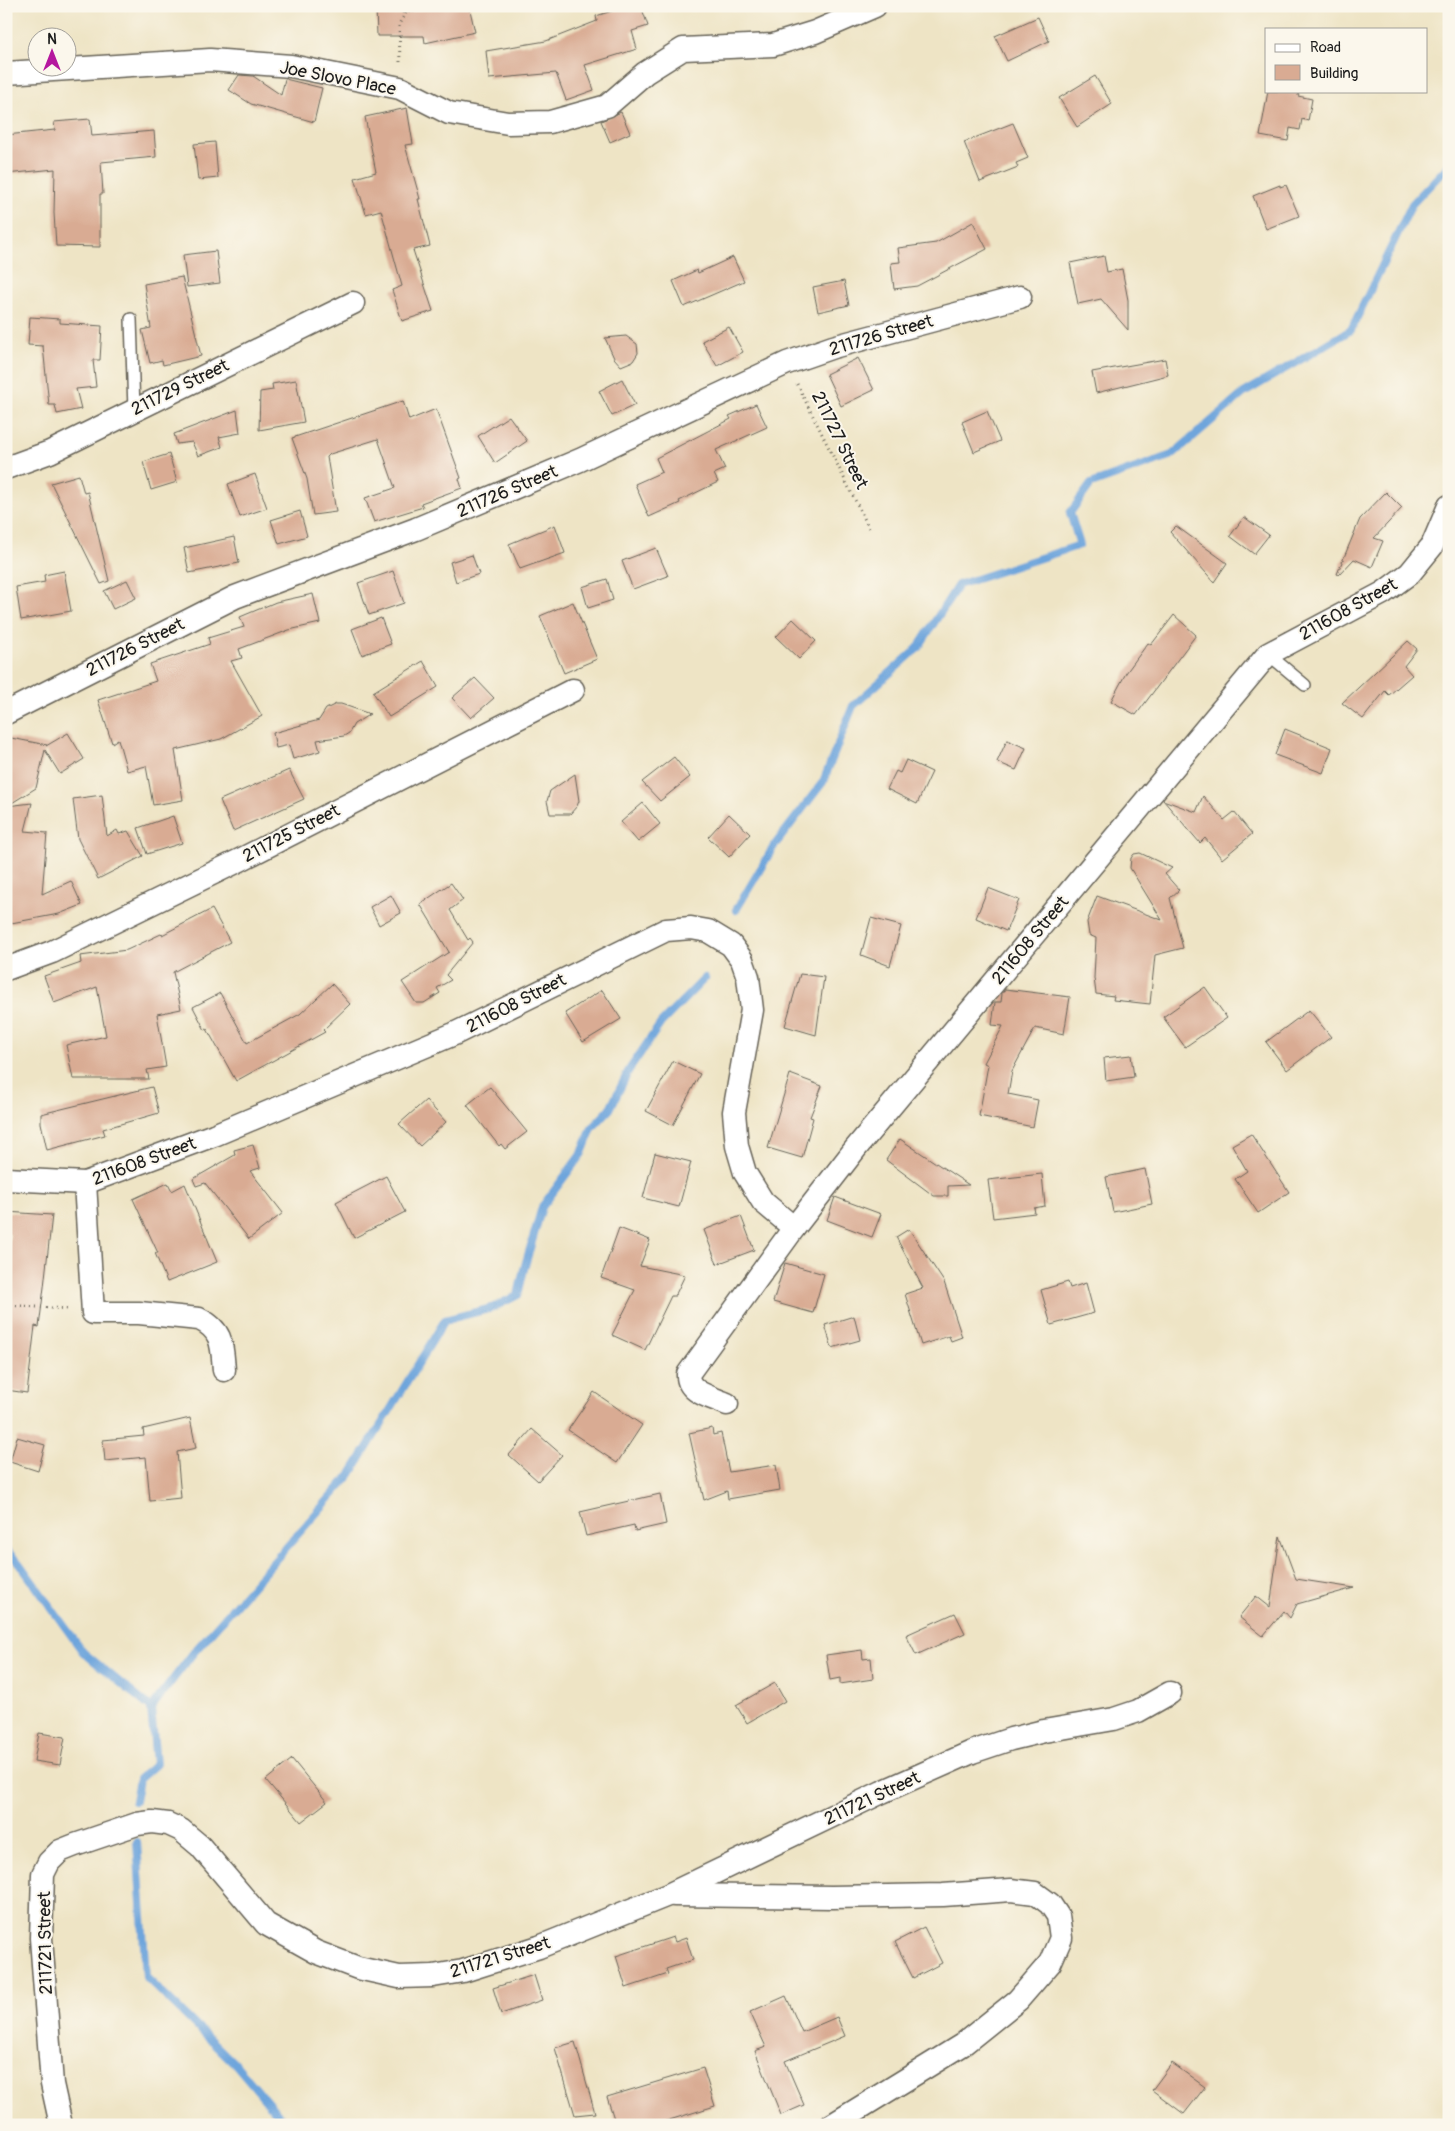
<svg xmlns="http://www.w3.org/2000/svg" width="1455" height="2131" font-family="Pangolin,sans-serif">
<rect width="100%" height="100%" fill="#fbf7ec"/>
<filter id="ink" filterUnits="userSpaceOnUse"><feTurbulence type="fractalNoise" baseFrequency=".02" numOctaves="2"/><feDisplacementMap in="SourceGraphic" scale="10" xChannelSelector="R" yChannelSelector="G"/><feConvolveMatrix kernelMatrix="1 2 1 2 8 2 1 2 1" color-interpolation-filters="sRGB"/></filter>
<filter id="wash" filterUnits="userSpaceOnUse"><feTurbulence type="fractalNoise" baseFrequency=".0096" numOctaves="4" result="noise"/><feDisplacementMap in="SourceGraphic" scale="20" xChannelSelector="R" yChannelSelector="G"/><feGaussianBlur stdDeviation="1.12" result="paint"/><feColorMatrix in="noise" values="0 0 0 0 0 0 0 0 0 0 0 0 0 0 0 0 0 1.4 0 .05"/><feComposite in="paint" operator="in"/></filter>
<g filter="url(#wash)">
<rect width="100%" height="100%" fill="#eee4c5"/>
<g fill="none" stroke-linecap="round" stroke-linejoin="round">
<g stroke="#6ea5dc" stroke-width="8">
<path d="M736 910 774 846 823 782 853 706 918 648 958 585 1080 545 1070 513 1091 484 1172 455 1244 393 1351 330 1412 204 1449 165"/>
<path d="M6 1550 19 1563 83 1652 151 1708"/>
<path d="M135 1801 139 1779 156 1764 151 1708 194 1652 351 1474 445 1320 492 1308 518 1295 524 1269 542 1207 582 1153 592 1128 610 1109 629 1070 661 1023 705 978"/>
<path d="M137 1842 146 1977 236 2065 287 2125"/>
</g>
</g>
<g id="blocks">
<g fill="#d9ab93">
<path d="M376 6H402V13L441 6H469L475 32 425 43 424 36H377Z"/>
<path d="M628 6H641L648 26 632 31 637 49 585 65 594 90 566 100 556 73 489 79 486 51 546 41 597 21 596 16Z"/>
<path d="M1038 17 1049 41 1007 61 995 36Z"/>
<path d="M239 75 253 76 281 95 285 79 322 88 314 122 251 104 229 90Z"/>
<path d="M1095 76 1112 104 1077 127 1059 98Z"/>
<path d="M1268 91H1299L1298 96 1312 99 1308 121 1302 119 1300 130 1290 128 1288 141 1260 136Z"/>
<path d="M407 108 413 144 405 145 420 199H418L430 246 413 250 433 311 402 321 392 290 402 286 381 210 366 214 355 178 376 172 365 117Z"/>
<path d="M621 112 630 133 610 142 601 121Z"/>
<path d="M90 119 92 136 154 131 156 157 101 162 103 194H100V247L56 246 54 213 55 169 6 174V135L55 130 54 122Z"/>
<path d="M1013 123 1028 158 1016 163 1018 167 980 182 964 142Z"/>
<path d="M215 142 218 178 198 180 194 144Z"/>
<path d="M1280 185V187L1286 185 1299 216 1266 229 1253 196Z"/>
<path d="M973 222 987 249 917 286 894 289 891 263 900 262 898 248 936 243Z"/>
<path d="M216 251 220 283 187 287 183 255Z"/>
<path d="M1104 256 1107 272 1122 269 1128 300V330L1101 299 1078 304 1070 263Z"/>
<path d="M733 257 744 281 684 307 673 281 697 270 698 273Z"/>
<path d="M182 277 201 356 163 365 162 360 150 363 142 330 151 328 144 284Z"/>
<path d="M844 281 849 305 818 312 813 287Z"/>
<path d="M30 317 60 319V323L102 326 100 360H93L96 387 76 389 81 409 57 414 55 405H49L43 346 28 345Z"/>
<path d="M729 327 743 352 717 366 702 341Z"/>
<path d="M626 336 637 344 638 353 633 361 621 366 614 358 605 338Z"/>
<path d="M858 358 874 390 841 406 826 374Z"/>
<path d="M1165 359 1168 375 1096 393 1092 372Z"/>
<path d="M622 379 635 405 612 416 599 391Z"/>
<path d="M296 380 304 422 259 430 260 392 273 390 272 384Z"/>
<path d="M403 401 409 420 436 409 461 478 459 479 462 488 421 503 423 507 374 522 365 498 395 488 378 439 330 454 327 457 336 512 313 515 307 479 292 438Z"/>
<path d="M756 404 767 427 716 450 725 469 714 474 718 482 679 501 680 503 649 517 635 484 662 472 656 458 731 419 729 416Z"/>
<path d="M237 410 240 433 219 437 222 447 198 456 192 442 177 444 174 434Z"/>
<path d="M987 411 1000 441 974 452 962 422Z"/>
<path d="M509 416 527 441 495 463 478 436Z"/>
<path d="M169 454 177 482 151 490 143 462Z"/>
<path d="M255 474 267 508 240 517 228 484Z"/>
<path d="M79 475 84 493 88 492 109 581 101 584 51 483Z"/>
<path d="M1386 492 1402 508 1374 538 1383 541 1372 567 1354 559 1339 575 1337 574 1360 519Z"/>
<path d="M300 511 307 536 279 544 271 520Z"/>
<path d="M1244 517 1269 535 1254 554 1230 536Z"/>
<path d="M555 525 565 553 520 569 509 544Z"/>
<path d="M1176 526 1227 563 1214 582 1170 532Z"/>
<path d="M234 537 239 563 189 573 184 548Z"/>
<path d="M656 548 668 576 633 589 622 561Z"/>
<path d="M472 555 479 574 456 582 450 562Z"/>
<path d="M64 571 71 611 21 620 16 587 45 582 44 575Z"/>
<path d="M393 571 404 603 369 615 358 583Z"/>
<path d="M607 579 613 600 588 608 582 587Z"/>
<path d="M127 580 136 598 113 609 104 591Z"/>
<path d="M313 594 320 623 289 630 239 649 242 658 231 661 262 716 221 739 175 750 183 800 153 805 146 766 127 771 118 739 112 743 98 700 156 681 150 664 210 644 208 638 244 627 240 617 276 602Z"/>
<path d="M573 602 597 659 564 673 540 616Z"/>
<path d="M1174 615 1196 635 1136 715 1111 701 1126 673 1148 643 1151 645Z"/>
<path d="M381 618 391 644 362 655 352 629Z"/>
<path d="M793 619 816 641 799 659 776 637Z"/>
<path d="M1408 641 1417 649 1404 666 1412 675 1389 695 1385 691 1363 719 1342 703Z"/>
<path d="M423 661 438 687 389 717 373 692Z"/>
<path d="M475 678 494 698 471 718 452 698Z"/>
<path d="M336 704H341L370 714 354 724 349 733 344 736 317 740 320 751 293 759 289 745 276 748 273 733 319 720 326 709Z"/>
<path d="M1285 729 1332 748 1323 773 1275 755Z"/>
<path d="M68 733 84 759 60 774 45 750 36 788 7 806 32 803 25 831 47 833 42 894 71 881 82 905 59 914 6 924V737L47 745 46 746Z"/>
<path d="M1007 740 1026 748 1016 770 997 762Z"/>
<path d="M674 757 690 777 660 801 642 782Z"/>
<path d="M906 760 932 772 917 804 887 789 896 771 900 773Z"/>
<path d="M289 770 304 799 233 831 220 800Z"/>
<path d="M575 774 579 801 577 806 570 814H550L547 801 550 791Z"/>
<path d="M102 795 107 836 117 830 119 834 128 831 143 856 98 879 78 839 73 799Z"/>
<path d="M1203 796 1224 820 1234 812 1252 834 1222 859 1205 838 1200 843 1163 800 1196 812Z"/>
<path d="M643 803 660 824 638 842 621 822Z"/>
<path d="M729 814 750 834 729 857 708 837Z"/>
<path d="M173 816 182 843 147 854 138 828Z"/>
<path d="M1140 853 1172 868 1165 874 1179 890 1170 898 1183 948 1155 955 1150 1004 1113 1000 1114 996 1096 994 1094 978 1096 938 1089 935 1087 922 1097 896 1162 920 1130 868 1131 858 1134 854Z"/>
<path d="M451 883 463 900 450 910 468 940 470 938 473 942 446 975 451 980 437 988 440 993 424 1003H416L402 982 449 952 420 904Z"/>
<path d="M988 888 1019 900 1006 931 976 918Z"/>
<path d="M391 895 401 913 379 925 370 907Z"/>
<path d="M212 909 230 942 173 972 181 1009 157 1014 166 1067 147 1070 149 1079H73L66 1045 106 1036 97 987 54 1003 44 976 81 963 80 956 127 950 161 934 162 935Z"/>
<path d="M871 918 901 926 890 966 861 955Z"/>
<path d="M800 974 824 977 816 1035 785 1026Z"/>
<path d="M332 984 350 1004 323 1030 325 1032 236 1081 207 1029 205 1030 193 1007 220 993 247 1043 300 1014Z"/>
<path d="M1205 987 1227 1018 1185 1047 1163 1017Z"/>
<path d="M1005 989 1070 997 1064 1034 1035 1028 1012 1071 1008 1094 1038 1100 1033 1127 979 1116 988 1065 984 1063 1003 1026 992 1025 995 1002H1001L1002 994Z"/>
<path d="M602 990 621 1019 583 1042 565 1013Z"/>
<path d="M1309 1010 1331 1037 1287 1070 1266 1042Z"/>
<path d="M1131 1055 1134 1077 1106 1081 1104 1058Z"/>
<path d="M673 1061 700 1074 673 1125 646 1111Z"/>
<path d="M790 1074 822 1086 810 1117 813 1118 802 1158 768 1148Z"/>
<path d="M152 1087 159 1113 103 1129 105 1135 47 1150 41 1123V1114Z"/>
<path d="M490 1087 527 1132 505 1149 501 1144 499 1146 467 1105Z"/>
<path d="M426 1100 446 1122 420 1146 399 1124Z"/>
<path d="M1251 1134 1289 1192 1258 1213 1235 1179 1247 1171 1232 1145Z"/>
<path d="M900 1139 969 1185 948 1186V1196H934L886 1160Z"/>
<path d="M253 1145 260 1168 250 1171 283 1213 249 1239 205 1183 196 1186 193 1179 235 1155 234 1150Z"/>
<path d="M655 1153 691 1162 679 1207 643 1198Z"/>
<path d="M1145 1169 1152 1204 1113 1212 1106 1177Z"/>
<path d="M1042 1174 1045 1206 1034 1208 1035 1213 993 1218 988 1180Z"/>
<path d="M386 1176 405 1212 354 1238 336 1202Z"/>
<path d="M168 1183 172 1191 185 1184 217 1262 167 1282 155 1253H158L133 1199Z"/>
<path d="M835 1197 881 1214 872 1237 827 1220Z"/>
<path d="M6 1212 52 1215 44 1287 39 1327 35 1326 27 1393 6 1390V1270L10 1234H6Z"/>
<path d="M741 1216 754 1250 717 1264 704 1230Z"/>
<path d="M619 1228 650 1240 640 1266 685 1275 675 1296H671L645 1350 612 1335 635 1290 601 1278Z"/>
<path d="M909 1229 944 1282 962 1337 951 1341 949 1336 921 1345 905 1294 923 1288 896 1237Z"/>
<path d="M785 1263 824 1274 813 1313 773 1302Z"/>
<path d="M1068 1282 1070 1288 1086 1283 1094 1313 1051 1325 1041 1290Z"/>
<path d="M854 1316 860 1340 832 1348 825 1325Z"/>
<path d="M594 1392 642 1425 617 1463 568 1430Z"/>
<path d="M190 1418 196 1448 177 1452 181 1498 150 1501 146 1457 105 1461 103 1440 144 1436 143 1429Z"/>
<path d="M712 1428 713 1435 721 1433 729 1472 776 1465 780 1490 728 1499 727 1491 704 1500 689 1433Z"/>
<path d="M532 1429 562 1455 538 1481 509 1455Z"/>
<path d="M17 1437 45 1445 38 1471 10 1462Z"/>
<path d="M660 1494 666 1524 635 1531 634 1525 586 1536 580 1512Z"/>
<path d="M1280 1536 1296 1579 1354 1588 1297 1604 1290 1618 1284 1611 1263 1636 1239 1617 1256 1596 1270 1607Z"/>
<path d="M955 1613 965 1633 916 1655 906 1635Z"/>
<path d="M862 1650 863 1659 871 1658 873 1679 840 1684V1678L830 1680 826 1655Z"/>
<path d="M775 1683 785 1701 747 1723 736 1705Z"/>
<path d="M39 1733 65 1737 60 1765 34 1761Z"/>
<path d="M292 1759 327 1802 301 1822 266 1780Z"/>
<path d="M924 1927 942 1963 913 1978 895 1942Z"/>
<path d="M673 1937 675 1942 686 1938 693 1960 666 1969 668 1974 626 1988 616 1956Z"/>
<path d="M534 1975 542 2000 501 2014 493 1988Z"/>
<path d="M786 1996 802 2032 837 2017 845 2036 785 2061 804 2105 781 2115 755 2051 766 2047 750 2012Z"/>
<path d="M575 2042 595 2113 575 2115 555 2048Z"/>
<path d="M1172 2063 1205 2087 1184 2114 1152 2090Z"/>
<path d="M703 2068 715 2106 653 2125H616L607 2097Z"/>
</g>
</g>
</g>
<g filter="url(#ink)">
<use href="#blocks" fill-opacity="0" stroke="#666257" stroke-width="1"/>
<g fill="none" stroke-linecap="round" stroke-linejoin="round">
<defs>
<g id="service">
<path d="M131 319 134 410"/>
<path d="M1268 654 1305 685"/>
</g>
<g id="minor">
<path d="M6 73 210 60 291 66 400 88 449 113 508 123 550 122 607 106 645 73 683 49 773 45 815 32 875 6"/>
<path d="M6 468 50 452 353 303"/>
<path d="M6 713 235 597 416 529 580 460 787 363 833 347 1020 297"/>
<path d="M6 969 52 952 240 860 573 690"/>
<path d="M6 1179 85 1183 214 1135 454 1034 666 930 691 928 708 931 731 945 742 960 748 977 752 1010 734 1112 737 1146 745 1173 763 1202 794 1228"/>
<path d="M85 1183 93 1313H139L199 1319C223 1330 222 1346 224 1370"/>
<path d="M727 1404C712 1397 687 1393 688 1374L794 1228 856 1148 1268 654 1383 593 1410 573 1432 546 1449 506"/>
<path d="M674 1895 832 1897 943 1895 1011 1890 1035 1893 1050 1904 1058 1916 1061 1938 1050 1963 1018 2000 962 2045 832 2125"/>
<path d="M61 2125 52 2084 41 1938 43 1874 49 1862 60 1851 75 1845 137 1824 152 1822 168 1824 181 1830 200 1846 266 1924 316 1952 358 1968 399 1977 433 1976 463 1971 539 1947 668 1895 882 1792 972 1752 1011 1739 1044 1731 1114 1719 1138 1711 1170 1693"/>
</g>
</defs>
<use href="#service" stroke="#666257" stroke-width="14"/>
<use href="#minor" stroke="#666257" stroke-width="25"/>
<g stroke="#666257" stroke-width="3" stroke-dasharray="1 4" stroke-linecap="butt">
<path d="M400 62 399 24 410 6"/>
<path d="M797 384 869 528"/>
<path d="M6 1305 68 1309"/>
</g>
<use href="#service" stroke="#fff" stroke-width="11"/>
<use href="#minor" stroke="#fff" stroke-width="22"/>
</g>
</g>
<g text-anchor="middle" stroke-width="4" stroke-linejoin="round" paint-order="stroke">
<g font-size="18" fill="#1c1c1c" stroke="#fbf7ec">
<text transform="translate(338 78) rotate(11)" y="6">Joe Slovo Place</text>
<text transform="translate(881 335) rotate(-16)" y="6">211726 Street</text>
<text transform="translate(180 387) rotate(-26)" y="6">211729 Street</text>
<text transform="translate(840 440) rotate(64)" y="6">211727 Street</text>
<text transform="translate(507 491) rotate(-23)" y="6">211726 Street</text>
<text transform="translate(1348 609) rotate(-29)" y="6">211608 Street</text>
<text transform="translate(135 647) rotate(-27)" y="6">211726 Street</text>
<text transform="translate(291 833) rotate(-27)" y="6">211725 Street</text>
<text transform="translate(1030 940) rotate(-50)" y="6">211608 Street</text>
<text transform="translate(516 1003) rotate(-27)" y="6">211608 Street</text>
<text transform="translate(144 1161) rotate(-20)" y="6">211608 Street</text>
<text transform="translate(872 1798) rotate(-25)" y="6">211721 Street</text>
<text transform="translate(45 1943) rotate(-91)" y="6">211721 Street</text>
<text transform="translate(500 1957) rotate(-17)" y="6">211721 Street</text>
</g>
</g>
<rect width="1455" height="2131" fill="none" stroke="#fbf7ec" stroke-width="25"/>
<rect x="1265" y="28" width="162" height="65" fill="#fbf7ec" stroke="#a29f99"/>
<rect x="1275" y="44" width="25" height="8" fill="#ffffff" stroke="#a29f99"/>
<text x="1310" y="52" font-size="15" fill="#1c1c1c">Road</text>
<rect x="1275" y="65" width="25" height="15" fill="#d9ab93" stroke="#a29f99"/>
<text x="1310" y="78" font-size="15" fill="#1c1c1c">Building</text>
<g transform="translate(52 52)"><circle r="24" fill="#fbf7ec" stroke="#a29f99"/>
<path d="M0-4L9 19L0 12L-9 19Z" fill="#b5179e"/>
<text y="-8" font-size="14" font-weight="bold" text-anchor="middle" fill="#1c1c1c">N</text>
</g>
</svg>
